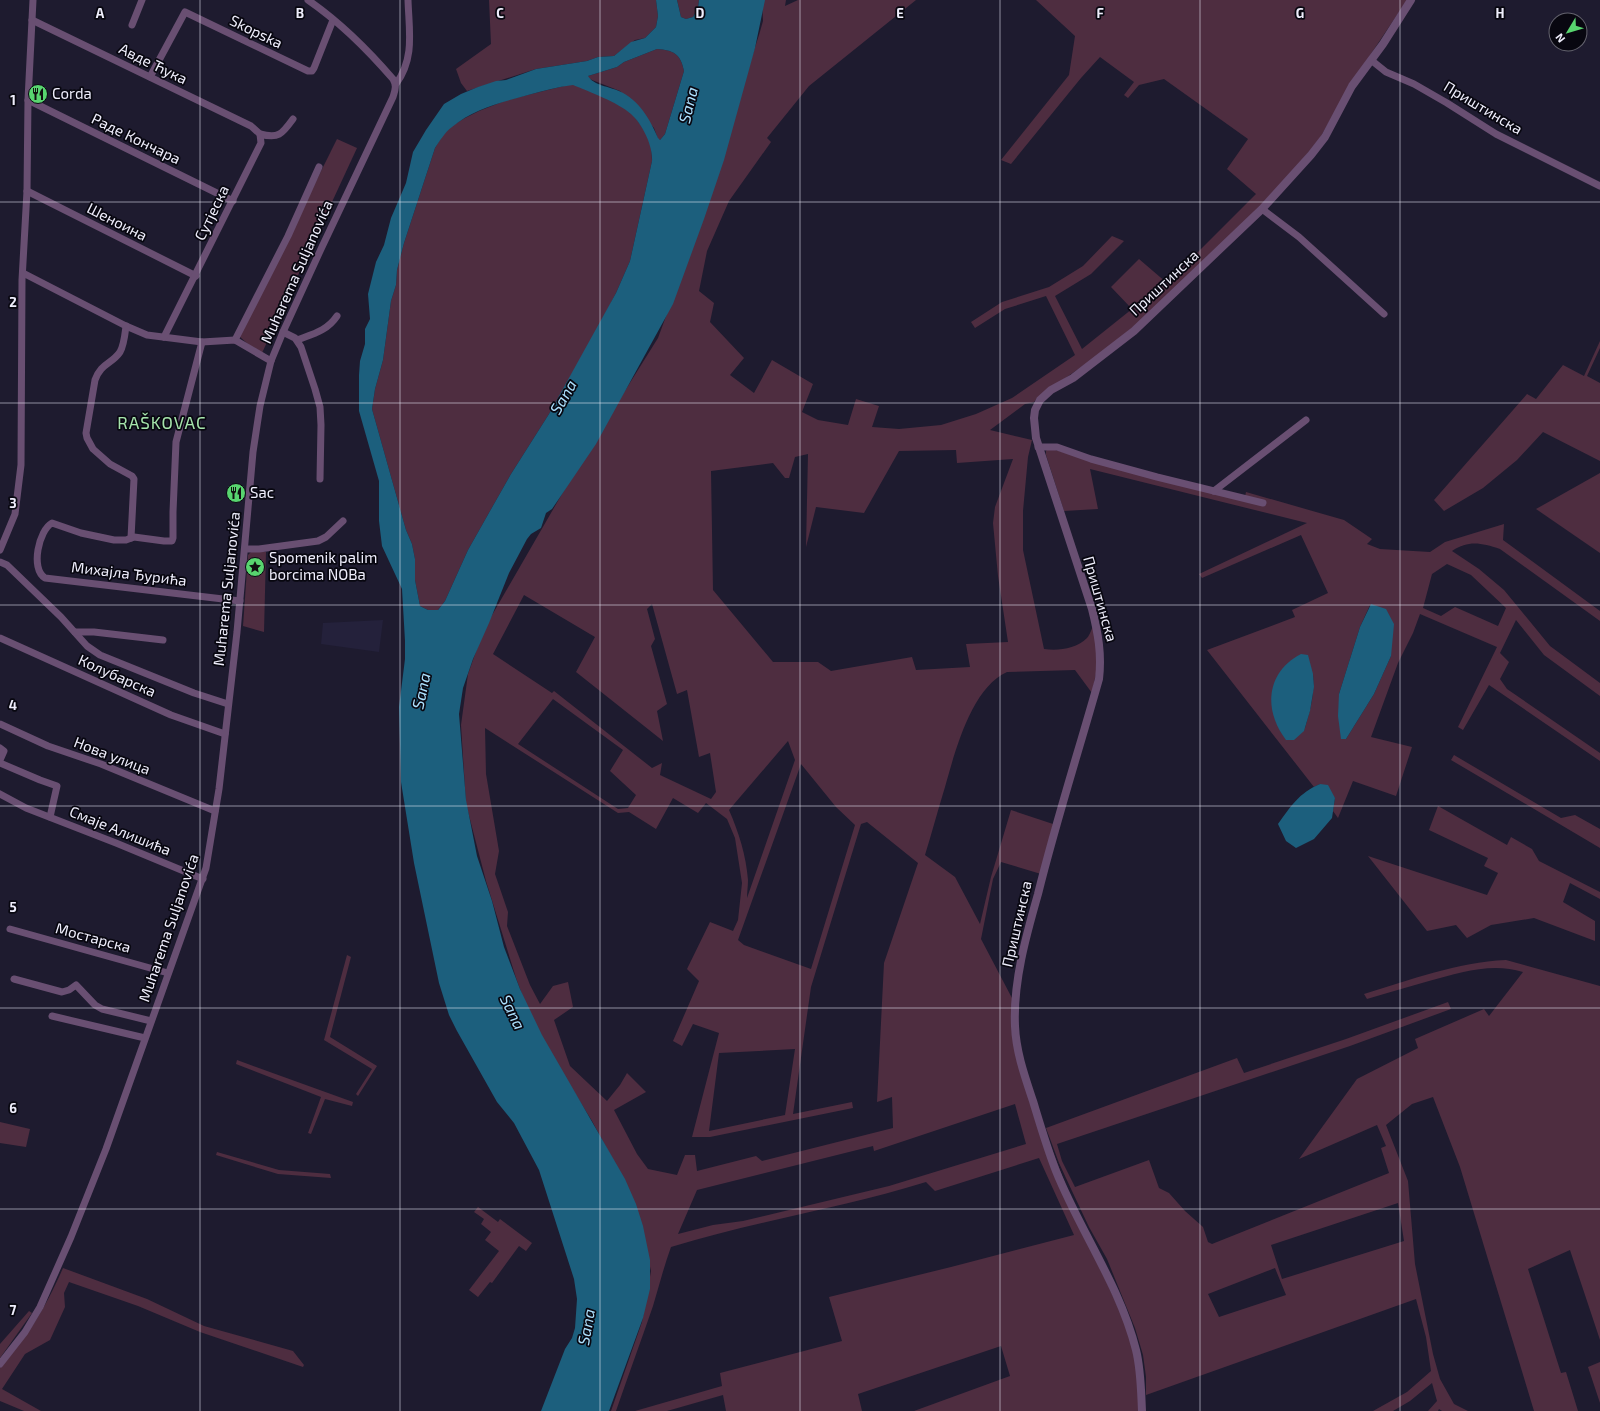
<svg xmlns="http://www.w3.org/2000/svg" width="1600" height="1411" font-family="'Exo 2',sans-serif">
<rect width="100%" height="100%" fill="#1e1b2f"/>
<path fill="#24213b" d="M383 620 379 652 321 644 323 623Z"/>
<g fill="#4e2d40" fill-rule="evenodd">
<path d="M489 0H656L658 16 656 27 645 38 635 40 614 56 598 57 587 61 536 69 467 91 461 83 456 69 491 44Z"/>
<path d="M677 0H699L698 8 693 17 686 19 681 17Z"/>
<path d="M762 0H786L785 6 798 0H916L809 86 767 138 771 142 729 201 707 251 699 291 714 303 710 322 744 358 730 375 754 393 772 360 813 384 802 412 818 420 848 425 856 399 879 406 872 427 899 429 941 425 976 414 1012 398 1075 355 1046 296 1005 309 975 328 971 322 1002 302 1049 287 1083 266 1112 236 1124 241 1091 274 1055 296 1082 349 1132 309 1111 287 1139 259 1167 283 1256 194 1227 169 1248 139 1164 79 1139 85 1128 98 1124 95 1134 82 1100 57 1081 78 1011 164 1001 160 1069 75 1075 36 1036 0H1407L1348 88 1320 138 1294 170 1253 213 1143 319 1101 353 1037 398 1034 402 1025 404 990 430 1032 440 1028 457 1023 511V550L1044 649C1058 651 1076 649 1087 638 1090 635 1092 628 1094 623L1100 654 1092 693 1075 670 1007 672C971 688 955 752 945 787 938 810 932 832 925 855L955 877 980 924 991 877 1011 810 1053 824 1041 874 1001 862 993 879 981 939 1013 1000 1021 1067 1080 1223 1135 1345 1141 1411H914L1010 1376 1001 1346 858 1394 862 1411H726L723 1395 667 1411H635L722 1386 720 1373 842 1341 829 1297 951 1267 1074 1235 1039 1158 935 1191 926 1182C842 1208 755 1221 671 1247 664 1266 659 1286 653 1306 641 1341 628 1376 616 1411H611L642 1322 651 1271 640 1224 620 1173 592 1121 534 1027 516 978 486 881 466 804 461 725 468 674 484 629 581 461 658 338 679 281 759 35 763 21ZM956 450 957 463 1013 459 995 507 993 523 998 576 1008 642 966 644 970 667 916 670 912 657 831 671 818 662H773L713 590 711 471 773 463 785 478H789L795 457 808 454 806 547 816 507 864 513 899 451ZM524 595 595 637 576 672 663 741 657 711 667 704 651 646 655 639 647 609 652 604 677 694 687 690 699 757 710 753 716 792 711 799 660 775 662 763 652 768 554 691 552 693 493 654ZM553 699 623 750 610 771 636 795 628 808 618 809 518 744ZM485 728 618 813 629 812 656 829 673 798 698 813 706 803 727 819 735 838 742 883 738 920 733 931 710 922 687 969 699 981 673 1041 682 1046 693 1024 719 1033 692 1137H710L853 1108 852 1102 793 1114 811 987 861 824 867 822 918 863 884 963 877 1102 892 1097 893 1128 762 1161 756 1156 697 1171 695 1155H685L677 1175 648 1169 637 1154 614 1110 646 1092 627 1073 620 1085 607 1101 570 1066 554 1020 573 1007 568 982 553 986 540 1004 530 985 507 926 508 912 495 874 499 851 486 774ZM788 741 795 760 747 898C747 892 748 886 748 880 746 855 739 833 729 810ZM801 764 836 807 855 825 811 969 744 945 738 940ZM795 1049 785 1115 709 1131 719 1053ZM1015 1104 1026 1144 889 1186 743 1221 713 1225 678 1234 697 1190 873 1146 874 1151Z"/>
<path d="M657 49C673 50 681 54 684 71L665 134 660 140 658 139 654 128 620 91 592 80 588 78V76L617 67 624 62Z"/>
<path d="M572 84 620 97 651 139 652 161 630 261 616 293 597 330 549 414 511 474 490 511 468 550 445 601 438 610H428L420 606 415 580V559L412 544 406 530 372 409 375 389 383 360 391 301 396 285 397 270 404 243 435 148 442 136 450 127 465 118 479 111 507 100Z"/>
<path d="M337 139 357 148 262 353 250 346 239 336Z"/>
<path d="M1600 341V348L1587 376 1600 383V461L1543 432 1517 460 1483 488 1444 511 1434 500 1527 394 1536 399 1563 365 1584 376Z"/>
<path d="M1048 448 1244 501 1246 492 1344 520 1372 539 1367 544 1380 549 1430 552 1445 542 1504 524 1503 540 1600 611V621L1500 549C1481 543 1469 540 1452 551L1479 569 1504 590 1550 646 1600 683V696L1544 655 1516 620 1500 653 1509 662 1500 679 1507 689 1600 753V761L1489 685 1463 730 1458 727 1497 647 1420 614 1413 633 1398 663 1371 737 1412 747 1396 796 1353 781 1338 818 1333 811 1335 798 1320 784 1314 787 1207 650 1295 617 1292 610 1328 593 1301 535 1202 578 1199 574 1307 523 1090 469 1098 509 1064 511 1046 455V451ZM1447 564 1471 575 1506 608 1498 626 1455 607 1441 616 1423 608 1432 574ZM1370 605 1391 656 1374 694 1346 739 1339 694 1360 627ZM1313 674C1315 694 1310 712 1304 731Z"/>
<path d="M1600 473V553L1536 509Z"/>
<path d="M251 552H266L264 632 243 626 248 555Z"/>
<path d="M1454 755 1561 818 1575 815 1600 829V848L1451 760Z"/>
<path d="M1438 806 1507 845 1511 837 1532 849 1539 861 1600 892V899L1570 883 1563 902 1595 921V941L1534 918 1491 925 1467 938 1456 925 1427 931 1368 856 1487 895 1498 873 1484 866 1488 858 1429 830Z"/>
<path d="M347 955 351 957 330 1037 377 1066 358 1096 356 1094 372 1069 324 1040Z"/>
<path d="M1506 960 1600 986V1340L1570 1250 1528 1269 1561 1373 1566 1372 1578 1411H1534L1460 1167 1433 1097 1412 1104 1386 1125 1408 1181 1415 1264 1433 1354 1440 1379 1454 1404 1468 1411H1442L1439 1409 1438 1411H1428L1437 1401 1432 1383 1410 1401 1393 1411H1373L1407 1392 1431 1371 1426 1337 1416 1299 1146 1395V1377L1143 1355 1135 1328 1107 1259 1089 1227 1072 1191 1059 1163 1046 1128 1237 1058 1244 1073 1346 1039 1448 1002 1451 1009 1350 1046 1057 1144 1062 1161 1075 1187 1149 1160 1159 1188 1169 1193 1185 1211 1203 1227 1208 1242 1212 1244 1389 1173 1381 1148 1386 1146 1377 1125 1299 1159 1357 1079 1418 1048 1415 1039 1484 1009 1489 1016 1523 972C1491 962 1460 973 1429 981 1408 987 1387 993 1367 999L1364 994C1411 980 1457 962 1506 960ZM1398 1203 1404 1241 1282 1279 1271 1245ZM1275 1268 1286 1295 1219 1317 1208 1294Z"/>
<path d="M237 1060 353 1102 352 1106 325 1099 311 1134 308 1133 321 1097 236 1064Z"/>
<path d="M0 1122 30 1129 26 1147 0 1143Z"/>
<path d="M217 1152 279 1170 330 1174 331 1178 278 1174 216 1155Z"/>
<path d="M478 1207 498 1222 500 1219 532 1243 526 1251 519 1246 492 1283 490 1282 478 1297 469 1290 499 1251 485 1240 491 1232 481 1224 484 1219 474 1212Z"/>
<path d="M63 1268 147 1299 204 1326 293 1351 304 1365 303 1367 200 1332 138 1306 69 1282 64 1293 65 1307 50 1340 25 1354 2 1389 41 1411H24L0 1401V1368C28 1336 46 1307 63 1268Z"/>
<path d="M29 1311 32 1313 0 1358V1344Z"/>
<path d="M1600 1362V1403L1588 1367Z"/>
</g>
<g fill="#1c5f7d" fill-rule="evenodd">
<path d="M656 0H677L681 17 686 19 693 17 698 8 699 0H765L755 48 724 160 704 219 673 304 596 444 552 509 546 513 541 528 531 534 527 539 509 573 489 623 473 659 463 688 459 714 466 800 477 856 492 901 504 947 520 989 542 1035 625 1179 636 1204 643 1226 650 1260V1289L643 1318 609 1411H541L565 1349 572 1338 575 1328 577 1299 574 1279 539 1170 514 1123 497 1102 457 1031 449 1015 439 983 414 863 401 782 399 707 405 659V641L402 589 382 546 379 521V481L359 411V375L360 361 365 344V329L370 319 368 294 376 262 384 245 391 218 406 183 413 152 426 130 444 104 461 94 478 87 496 81 506 80 536 69 587 61 598 57 614 56 631 42 645 38 656 27 658 16ZM657 49C673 50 681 54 684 71L665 134 660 140 658 138C650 119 639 100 619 91 610 87 593 85 588 76L617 67 624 62ZM573 85C588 91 619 103 631 114 642 124 653 145 652 161L630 261 616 293 549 414 511 474 490 511 468 550 445 601 438 610H428L420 606 415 580V559L412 544 406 530 372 409 375 389 383 360 391 301 396 285 397 270 404 243 435 148C440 141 444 133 452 127 473 109 502 102 528 95 543 91 557 87 573 85Z"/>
<path d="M1371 604 1386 609 1394 624 1391 656 1374 694 1346 739H1341L1338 716 1339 694 1360 627Z"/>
<path d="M1301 654 1308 655 1313 674 1314 687 1310 711 1304 731 1294 740H1286C1263 710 1266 672 1301 654Z"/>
<path d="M1320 784 1328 785 1335 798 1332 818 1314 839 1296 848 1286 841 1278 824C1291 806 1299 793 1320 784Z"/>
</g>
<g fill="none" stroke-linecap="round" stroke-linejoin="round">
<g stroke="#694f72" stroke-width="7">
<path d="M32 20 251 126 260 134"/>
<path d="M132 25 142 0"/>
<path d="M1371 60 1386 72 1414 84 1447 103 1496 134 1600 186"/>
<path d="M150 77 185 12 308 71H312L314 68 333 20"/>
<path d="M396 84C415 58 409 31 408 0"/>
<path d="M28 100 233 201"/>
<path d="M27 191 196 276"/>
<path d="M1262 209 1299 237 1384 314"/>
<path d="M23 273 126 326 147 335 202 342 235 340 271 361"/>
<path d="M126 326C125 334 124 345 120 352 112 364 101 363 95 380L86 433 87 438 93 449 110 464 132 476 134 479 131 538"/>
<path d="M283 332 295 338 301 347 315 389 320 407 321 425 320 479"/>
<path d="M164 337 261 143 260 134C279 139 282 134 293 119"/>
<path d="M235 340 288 236 319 167"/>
<path d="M297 340C313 334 327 331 337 316"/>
<path d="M202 342 176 442 173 512V538L172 541H164L134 537 126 540H114L81 533 52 523C39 530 30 569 45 578L240 601"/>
<path d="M1038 447H1057L1091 459 1157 477 1263 503"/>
<path d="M1214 491 1306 420"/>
<path d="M245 549H259L318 541 326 537 343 521"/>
<path d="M0 550 15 514 21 465 22 280 27 191 28 100 33 0"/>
<path d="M0 562 7 565 61 617 87 646 100 655 194 693 228 704"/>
<path d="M75 632H94L163 640"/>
<path d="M0 638 171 715 225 734"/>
<path d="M0 724 48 746 101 764 215 811"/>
<path d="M0 748 4 751 0 760"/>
<path d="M0 763 40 780 57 786 50 817"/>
<path d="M0 794 26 808 116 843 203 879"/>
<path d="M10 929 168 973"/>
<path d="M14 979 62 992 69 990 76 985 95 1005 102 1009 151 1021"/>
<path d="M52 1016 145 1038"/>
<path d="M0 1364 25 1332 40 1307 71 1237 106 1149 206 868 219 789 237 632 253 452 260 406 271 361 283 332 321 249 393 97C395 90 397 86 393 79 368 50 340 22 308 0"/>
</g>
<path stroke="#694f72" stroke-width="8" d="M1142 1411C1141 1391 1141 1370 1136 1350 1120 1286 1080 1231 1056 1171 1047 1148 1040 1124 1033 1101 1025 1077 1016 1052 1015 1026 1013 982 1026 936 1038 894 1056 821 1079 750 1099 679 1102 654 1098 633 1092 609L1036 438 1034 418 1035 410 1040 400 1051 390 1073 378 1134 331 1262 209 1311 155 1325 137 1352 86 1383 44 1411 0"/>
</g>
<path fill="none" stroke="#efeefc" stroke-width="1" stroke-opacity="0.55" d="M200 0V1411M400 0V1411M600 0V1411M800 0V1411M1000 0V1411M1200 0V1411M1400 0V1411M0 202H1600M0 403H1600M0 605H1600M0 806H1600M0 1008H1600M0 1209H1600"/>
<defs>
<symbol id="restaurant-disc" viewBox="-11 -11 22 22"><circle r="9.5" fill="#58d56f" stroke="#080710"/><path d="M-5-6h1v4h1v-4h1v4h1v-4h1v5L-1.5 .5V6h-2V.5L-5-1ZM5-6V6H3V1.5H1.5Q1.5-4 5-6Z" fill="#111"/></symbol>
<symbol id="sight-disc" viewBox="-11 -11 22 22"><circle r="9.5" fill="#58d56f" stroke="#080710"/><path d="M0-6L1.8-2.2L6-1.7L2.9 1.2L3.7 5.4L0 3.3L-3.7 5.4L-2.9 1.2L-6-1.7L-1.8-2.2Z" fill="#111"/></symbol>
</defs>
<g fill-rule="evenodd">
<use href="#restaurant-disc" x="27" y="83" width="22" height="22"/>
<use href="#restaurant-disc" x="225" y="482" width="22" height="22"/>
<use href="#sight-disc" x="244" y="556" width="22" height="22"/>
</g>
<g text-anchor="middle" stroke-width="3.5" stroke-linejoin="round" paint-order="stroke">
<g font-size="15" fill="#efeefc" stroke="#080710">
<text transform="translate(256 32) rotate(26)" y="5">Skopska</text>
<text transform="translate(153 64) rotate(26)" y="5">Авде Ћука</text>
<text transform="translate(1483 108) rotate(31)" y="5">Приштинска</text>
<text transform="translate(136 139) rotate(26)" y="5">Раде Кончара</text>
<text transform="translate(212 213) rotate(-64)" y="5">Сутјеска</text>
<text transform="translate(117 222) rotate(27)" y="5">Шеноина</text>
<text transform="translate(297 272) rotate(-66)" y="5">Muharema Suljanovića</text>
<text transform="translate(1164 283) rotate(-43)" y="5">Приштинска</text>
<text transform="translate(129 574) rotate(7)" y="5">Михајла Ђурића</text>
<text transform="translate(227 589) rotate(-84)" y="5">Muharema Suljanovića</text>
<text transform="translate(1100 599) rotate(74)" y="5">Приштинска</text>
<text transform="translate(117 676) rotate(24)" y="5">Колубарска</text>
<text transform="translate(112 756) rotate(21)" y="5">Нова улица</text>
<text transform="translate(120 831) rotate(22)" y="5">Смаје Алишића</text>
<text transform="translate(1017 924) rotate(-77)" y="5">Приштинска</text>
<text transform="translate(169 928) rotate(-71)" y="5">Muharema Suljanovića</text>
<text transform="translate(93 938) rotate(15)" y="5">Мостарска</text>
</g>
<g font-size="15" fill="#efeefc" stroke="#080710" text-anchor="start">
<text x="52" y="99">Corda</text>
<text x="250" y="498">Sac</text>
<text x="269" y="563">Spomenik palim<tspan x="269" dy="17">borcima NOBa</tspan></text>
</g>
<g font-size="16" font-style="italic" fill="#ade1fe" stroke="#080710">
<text transform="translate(688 105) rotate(-76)" y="6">Sana</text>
<text transform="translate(563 397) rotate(-60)" y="6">Sana</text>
<text transform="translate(421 691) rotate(-78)" y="6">Sana</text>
<text transform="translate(513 1012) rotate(64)" y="6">Sana</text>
<text transform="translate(586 1327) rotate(-80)" y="6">Sana</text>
</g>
<g font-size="17" letter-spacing="1" fill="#a6e5ac" stroke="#080710">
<text x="162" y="429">RAŠKOVAC</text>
</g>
</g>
<g font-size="13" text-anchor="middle" font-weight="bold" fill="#efeefc" stroke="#080710" stroke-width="3.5" stroke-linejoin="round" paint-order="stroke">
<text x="100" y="18">A</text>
<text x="300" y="18">B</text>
<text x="500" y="18">C</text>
<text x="700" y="18">D</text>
<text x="900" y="18">E</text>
<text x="1100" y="18">F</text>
<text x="1300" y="18">G</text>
<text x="1500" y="18">H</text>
<text x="13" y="105">1</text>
<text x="13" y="307">2</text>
<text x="13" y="508">3</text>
<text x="13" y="710">4</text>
<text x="13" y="912">5</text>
<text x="13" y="1113">6</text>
<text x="13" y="1315">7</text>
</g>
<g transform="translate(1568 32) rotate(232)"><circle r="19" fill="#080710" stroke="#64636e"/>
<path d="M0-3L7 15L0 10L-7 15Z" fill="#58d56f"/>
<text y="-6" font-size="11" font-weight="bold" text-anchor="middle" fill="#efeefc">N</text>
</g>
</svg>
